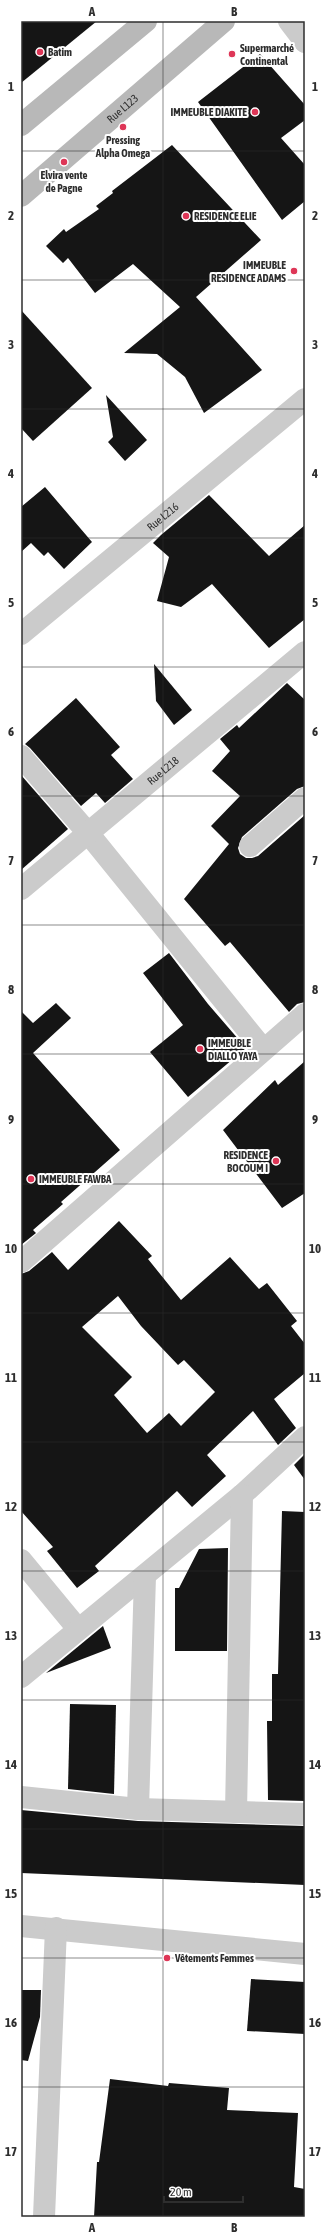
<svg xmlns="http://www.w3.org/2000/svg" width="326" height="2238" font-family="'Asap Condensed',sans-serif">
<rect width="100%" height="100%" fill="#fff"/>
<g fill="#151515" fill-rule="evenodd">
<path d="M21 21H97L21 83Z"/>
<path d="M260 54 305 105V120L281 138 305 165V201L282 220 198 102Z"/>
<path d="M172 145 261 240 196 297 262 370 204 413 185 377 157 354 124 353 180 307 133 264 95 293 68 258 63 263 46 246 64 229 66 232 99 209 96 206 113 193 112 191Z"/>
<path d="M21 310 92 388 33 441 21 428Z"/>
<path d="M106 395 147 440 125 461 108 442 113 437Z"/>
<path d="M45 487 92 542 64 569 48 552 44 556 31 543 21 552V507Z"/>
<path d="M209 495 269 556 305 525V619L269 648 212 584 181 607 157 601 169 557 153 543 161 535Z"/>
<path d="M154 664 192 710 174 725 156 701Z"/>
<path d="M287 683 305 700V786L297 789 242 837 238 848 240 854 246 858H252L258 856 305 815V1002L297 1004 289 1012 230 942 225 946 184 899 229 844 211 826 240 796 212 771 230 751 220 739 237 725 239 728Z"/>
<path d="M76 698 120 747 111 755 133 779 105 803 96 793 81 806 30 748 25 744Z"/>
<path d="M21 775 68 829 21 870Z"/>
<path d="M169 953 208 1004 246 1048 188 1097 150 1052 183 1025 143 973Z"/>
<path d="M56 1003 71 1018 33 1053 120 1150 61 1202 63 1204 33 1230 36 1233 21 1245V1011L33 1023Z"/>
<path d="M305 1061V1193L282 1208 223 1130 275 1080 278 1085Z"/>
<path d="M119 1221 152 1256 148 1259 181 1300 230 1257 259 1289 267 1283 297 1321 291 1326 305 1344V1373L274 1399 296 1428 278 1445 253 1411 207 1455 226 1476 192 1507 177 1491 95 1566 99 1571 77 1588 47 1551 53 1547 21 1511V1274L29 1271 52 1252 68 1270ZM118 1296 141 1326 178 1365 184 1360 215 1392 181 1426 169 1413 147 1433 114 1395 132 1377 82 1327Z"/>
<path d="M305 1454V1480L294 1465Z"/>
<path d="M282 1511 305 1512V1801L268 1800 267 1721H272V1674H278Z"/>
<path d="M228 1548 227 1651H175V1588H179L199 1549Z"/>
<path d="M103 1626 111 1648 46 1673Z"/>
<path d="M70 1704 116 1705 114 1794 68 1789Z"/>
<path d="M21 1810 138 1821 305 1826V1885L21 1873Z"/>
<path d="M251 1979 305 1982V2034L247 2031Z"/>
<path d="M21 1990H41L40 2017 28 2061 21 2060Z"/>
<path d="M110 2079 168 2086 169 2083 229 2088 227 2110 298 2113 294 2187 305 2189V2217H94L97 2162H99Z"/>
</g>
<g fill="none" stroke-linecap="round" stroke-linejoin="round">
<g stroke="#cbcbcb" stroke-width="22">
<path d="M289 21 305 42"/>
<path id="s1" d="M21 634 305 399"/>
<path d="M21 756 88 833 263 1049"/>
<path d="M250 846 305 798"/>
<path id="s2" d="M21 889 305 652"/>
<path d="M21 1262 305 1014"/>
<path d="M21 1560 78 1629"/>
<path d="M21 1677 242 1495 305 1437"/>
<path d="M21 1797 138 1809 305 1814"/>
<path d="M138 1809 145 1576"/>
<path d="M236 1812 242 1495"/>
<path d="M21 1926 305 1954"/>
<path d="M44 2217 56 1928"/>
</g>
<g stroke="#b8b8b8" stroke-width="22">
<path d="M21 125 146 21"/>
<path id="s3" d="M21 196 224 21"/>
</g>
</g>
<path fill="none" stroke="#2e2e2e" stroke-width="1" stroke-opacity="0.55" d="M163 21V2217M21 151H305M21 280H305M21 409H305M21 538H305M21 667H305M21 796H305M21 925H305M21 1054H305M21 1184H305M21 1313H305M21 1442H305M21 1571H305M21 1700H305M21 1829H305M21 1958H305M21 2087H305"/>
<g fill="#de3657" stroke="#fff" stroke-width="1.5">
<circle cx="40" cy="52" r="4"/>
<circle cx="232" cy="54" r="4"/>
<circle cx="255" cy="112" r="4"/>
<circle cx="123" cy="127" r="4"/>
<circle cx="64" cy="162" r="4"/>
<circle cx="186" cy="216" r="4"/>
<circle cx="294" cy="271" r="4"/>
<circle cx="200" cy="1049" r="4"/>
<circle cx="276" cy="1161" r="4"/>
<circle cx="31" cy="1179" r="4"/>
<circle cx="167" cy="1958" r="4"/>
</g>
<g text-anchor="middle" stroke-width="4" stroke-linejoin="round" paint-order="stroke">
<g font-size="11" font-weight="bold" fill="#2e2e2e" stroke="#fff" text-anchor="start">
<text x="240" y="52">Supermarché<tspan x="240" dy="13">Continental</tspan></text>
<text x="48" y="56">Batim</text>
<text x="247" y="116" text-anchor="end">IMMEUBLE DIAKITE</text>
<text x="123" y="144" text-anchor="middle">Pressing<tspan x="123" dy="13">Alpha Omega</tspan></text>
<text x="64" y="179" text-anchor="middle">Elvira vente<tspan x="64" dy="13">de Pagne</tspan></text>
<text x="194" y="220">RESIDENCE ELIE</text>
<text x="286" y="269" text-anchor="end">IMMEUBLE<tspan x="286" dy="13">RESIDENCE ADAMS</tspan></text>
<text x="208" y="1047">IMMEUBLE<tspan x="208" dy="13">DIALLO YAYA</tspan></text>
<text x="268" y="1159" text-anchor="end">RESIDENCE<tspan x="268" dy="13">BOCOUM I</tspan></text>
<text x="39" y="1183">IMMEUBLE FAWBA</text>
<text x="175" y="1962">Vêtements Femmes</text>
</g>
<g font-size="11" fill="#2e2e2e" stroke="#fff">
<text dy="4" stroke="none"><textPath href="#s3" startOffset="134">Rue L123</textPath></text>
<text dy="4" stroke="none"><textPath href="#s1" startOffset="184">Rue L216</textPath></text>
<text dy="4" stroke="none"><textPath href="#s2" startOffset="185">Rue L218</textPath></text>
</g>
</g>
<rect width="326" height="2238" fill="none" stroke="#ffffff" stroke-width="44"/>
<path d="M164 2196v6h79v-6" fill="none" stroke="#2e2e2e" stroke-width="2"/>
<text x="170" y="2196" font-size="12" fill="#2e2e2e" stroke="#ffffff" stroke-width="3" paint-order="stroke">20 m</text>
<rect x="22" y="22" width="282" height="2194" fill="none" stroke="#2e2e2e" stroke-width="1.5"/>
<g font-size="13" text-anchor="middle" font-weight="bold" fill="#2e2e2e">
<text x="92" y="16">A</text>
<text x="234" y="16">B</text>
<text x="11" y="91">1</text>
<text x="315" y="91">1</text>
<text x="11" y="220">2</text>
<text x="315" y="220">2</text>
<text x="11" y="349">3</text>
<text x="315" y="349">3</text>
<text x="11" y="478">4</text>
<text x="315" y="478">4</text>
<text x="11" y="607">5</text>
<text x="315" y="607">5</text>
<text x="11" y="736">6</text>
<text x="315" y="736">6</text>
<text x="11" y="865">7</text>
<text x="315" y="865">7</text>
<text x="11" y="994">8</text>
<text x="315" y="994">8</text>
<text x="11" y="1124">9</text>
<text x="315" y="1124">9</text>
<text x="11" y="1253">10</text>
<text x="315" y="1253">10</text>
<text x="11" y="1382">11</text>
<text x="315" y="1382">11</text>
<text x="11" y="1511">12</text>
<text x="315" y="1511">12</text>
<text x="11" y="1640">13</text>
<text x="315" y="1640">13</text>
<text x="11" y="1769">14</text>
<text x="315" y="1769">14</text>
<text x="11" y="1898">15</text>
<text x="315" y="1898">15</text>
<text x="11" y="2027">16</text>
<text x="315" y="2027">16</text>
<text x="11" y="2156">17</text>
<text x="315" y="2156">17</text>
<text x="92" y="2232">A</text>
<text x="234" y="2232">B</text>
</g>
</svg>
